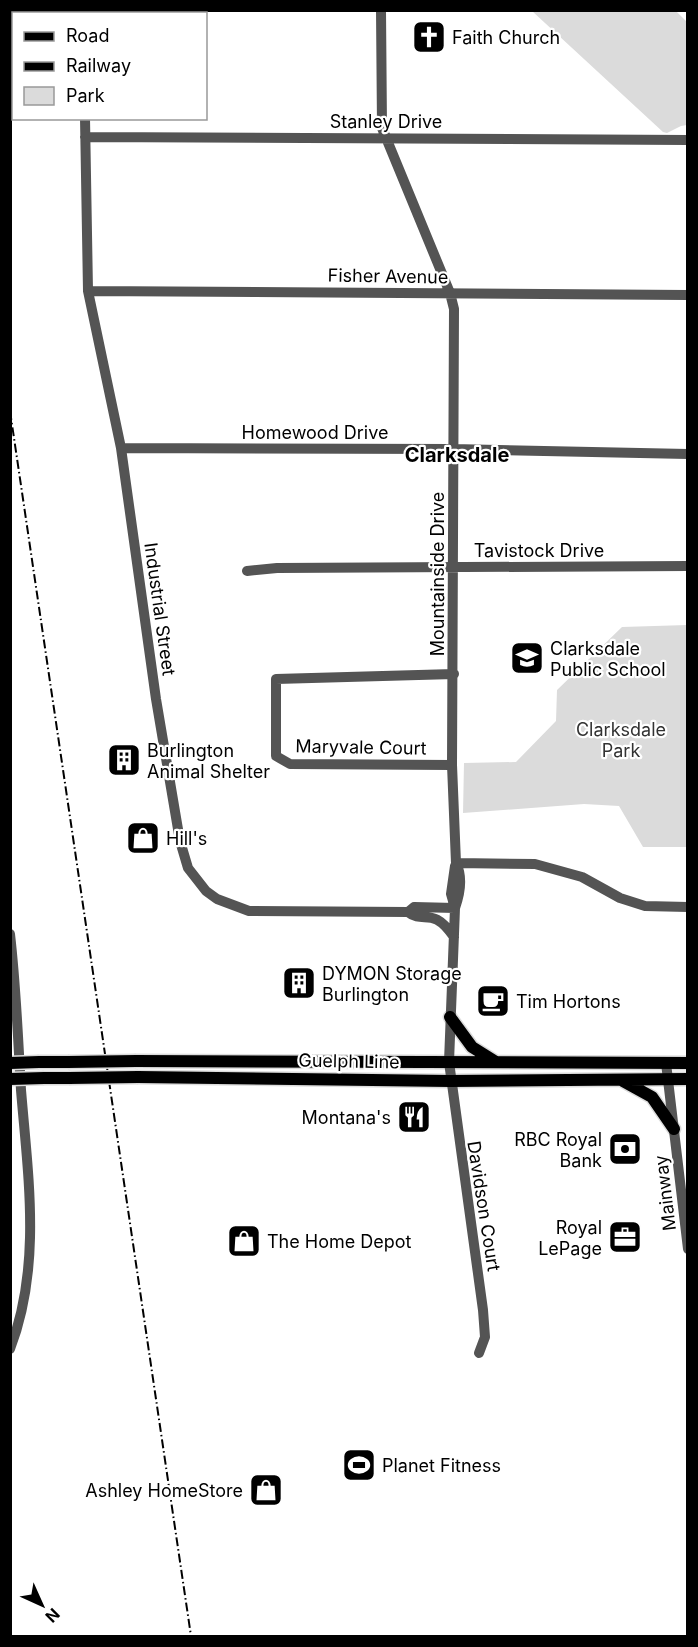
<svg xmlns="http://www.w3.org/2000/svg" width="698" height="1647" font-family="Inter,sans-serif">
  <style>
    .green { fill: #dbdbdb }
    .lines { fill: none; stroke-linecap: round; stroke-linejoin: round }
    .major-casing { stroke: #dbdbdb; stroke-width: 15 }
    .minor { stroke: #545454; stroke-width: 10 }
    .major { stroke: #000; stroke-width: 12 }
    .rail { stroke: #000; stroke-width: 2; stroke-dasharray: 9 3 1.5 3; stroke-linecap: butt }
    .major-bridge-casing { stroke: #dbdbdb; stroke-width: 15; stroke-linecap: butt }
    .major-bridge { stroke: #000; stroke-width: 12 }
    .labels { text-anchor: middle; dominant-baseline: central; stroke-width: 4.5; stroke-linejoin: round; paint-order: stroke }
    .poi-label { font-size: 18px; fill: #000; stroke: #fff; text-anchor: start }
    .street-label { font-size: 18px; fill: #000; stroke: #fff }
    .park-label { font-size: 18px; fill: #323232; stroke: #fff }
    .neighbourhood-label { font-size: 20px; font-weight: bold; fill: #000; stroke: #fff }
  </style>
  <rect width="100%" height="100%" fill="#fff"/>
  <path class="green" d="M532,11h144l11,11v103l-6,1 -14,7 -4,-1z
    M687,625v222h-44l-24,-41 -35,-2 -121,9 1,-50 52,-1 40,-41 1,-31 65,-63z"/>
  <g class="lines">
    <defs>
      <path id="major" d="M450,1017l22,30 24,15
        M136,1061l552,2
        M39,1062h29
        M138,1077l312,4 238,-2
        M44,1078h25
        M623,1081l29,16 22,32"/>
    </defs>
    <use href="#major" class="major-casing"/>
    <path class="minor" d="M84,10v4
      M381,10l1,118 68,165 4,16 -2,456 4,98c7,14 4,31 -1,45l-6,154 34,248 2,27 -6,16
      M194,14v-4
      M85,118l3,173 33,157 35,251 24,142 8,27 18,23 11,8 32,12 159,1c16,13 24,-7 46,25
      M85,137l603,3
      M88,291l600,4
      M121,448l332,1 235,5
      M247,571l30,-3 411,-2
      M452,765l-162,-1 -14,-8v-77l178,-5
      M456,863l79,1 47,13 38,21 25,8 43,1
      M455,866l-4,28 4,14
      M408,912l6,-5 41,1
      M10,934c6,52 8,104 11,156 7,86 21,176 -11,259
      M666,1063l22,186"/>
    <use href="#major" class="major"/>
    <path class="rail" d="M10,411l181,1225"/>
    <defs>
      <path id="major-bridge" d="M68,1062l68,-1
        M10,1063l29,-1
        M69,1078l69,-1
        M10,1079l34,-1"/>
    </defs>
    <use href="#major-bridge" class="major-bridge-casing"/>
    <use href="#major-bridge" class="major-bridge"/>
  </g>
  <defs>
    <symbol id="church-square" viewBox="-11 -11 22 22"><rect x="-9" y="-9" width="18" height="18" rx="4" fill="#000" stroke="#fff"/><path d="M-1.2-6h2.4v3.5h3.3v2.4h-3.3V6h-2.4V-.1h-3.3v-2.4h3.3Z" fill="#fff"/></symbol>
    <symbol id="school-square" viewBox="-11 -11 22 22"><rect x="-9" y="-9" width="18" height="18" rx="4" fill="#000" stroke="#fff"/><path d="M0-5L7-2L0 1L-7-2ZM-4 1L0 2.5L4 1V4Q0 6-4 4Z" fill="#fff"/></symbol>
    <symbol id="building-square" viewBox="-11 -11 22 22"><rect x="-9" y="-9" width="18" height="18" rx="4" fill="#000" stroke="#fff"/><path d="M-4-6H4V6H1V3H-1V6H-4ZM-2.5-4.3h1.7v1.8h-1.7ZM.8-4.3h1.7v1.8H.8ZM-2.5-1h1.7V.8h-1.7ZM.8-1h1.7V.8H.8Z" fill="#fff"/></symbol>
    <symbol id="shop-square" viewBox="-11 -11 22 22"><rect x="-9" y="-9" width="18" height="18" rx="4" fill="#000" stroke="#fff"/><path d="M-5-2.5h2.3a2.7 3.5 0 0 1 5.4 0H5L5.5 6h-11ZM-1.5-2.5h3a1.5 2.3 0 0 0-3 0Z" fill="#fff"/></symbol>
    <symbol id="cafe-square" viewBox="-11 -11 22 22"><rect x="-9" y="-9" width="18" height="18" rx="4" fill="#000" stroke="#fff"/><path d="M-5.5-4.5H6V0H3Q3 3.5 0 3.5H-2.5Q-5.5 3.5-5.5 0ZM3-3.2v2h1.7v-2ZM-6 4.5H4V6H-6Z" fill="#fff"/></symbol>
    <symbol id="restaurant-square" viewBox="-11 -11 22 22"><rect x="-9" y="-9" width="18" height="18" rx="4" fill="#000" stroke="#fff"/><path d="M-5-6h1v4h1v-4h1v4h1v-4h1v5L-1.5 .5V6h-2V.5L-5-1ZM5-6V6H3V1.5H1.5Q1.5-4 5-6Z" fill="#fff"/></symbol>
    <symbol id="bank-square" viewBox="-11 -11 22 22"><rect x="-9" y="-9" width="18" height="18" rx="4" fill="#000" stroke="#fff"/><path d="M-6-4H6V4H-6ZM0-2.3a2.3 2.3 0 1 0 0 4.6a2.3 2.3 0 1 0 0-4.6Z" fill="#fff"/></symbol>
    <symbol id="office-square" viewBox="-11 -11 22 22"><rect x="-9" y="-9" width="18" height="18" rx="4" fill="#000" stroke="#fff"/><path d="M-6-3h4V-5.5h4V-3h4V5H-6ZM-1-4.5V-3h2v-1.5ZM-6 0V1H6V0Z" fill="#fff"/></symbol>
    <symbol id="stadium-square" viewBox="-11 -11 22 22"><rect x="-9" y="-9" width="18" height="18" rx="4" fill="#000" stroke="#fff"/><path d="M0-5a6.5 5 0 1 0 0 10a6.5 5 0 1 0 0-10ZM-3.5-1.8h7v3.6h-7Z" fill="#fff"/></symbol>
  </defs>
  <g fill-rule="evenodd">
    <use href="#church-square" x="410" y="18" width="38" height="38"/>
    <use href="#school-square" x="508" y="639" width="38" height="38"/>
    <use href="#building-square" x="105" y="741" width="38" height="38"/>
    <use href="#shop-square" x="124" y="819" width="38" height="38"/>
    <use href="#building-square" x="280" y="964" width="38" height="38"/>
    <use href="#cafe-square" x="474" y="982" width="38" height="38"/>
    <use href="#restaurant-square" x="395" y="1098" width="38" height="38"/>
    <use href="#bank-square" x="606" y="1130" width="38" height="38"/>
    <use href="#office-square" x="606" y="1218" width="38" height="38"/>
    <use href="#shop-square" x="225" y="1222" width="38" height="38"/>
    <use href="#stadium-square" x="340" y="1446" width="38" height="38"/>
    <use href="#shop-square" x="247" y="1471" width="38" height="38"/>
  </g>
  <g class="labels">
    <g class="poi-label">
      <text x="452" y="37">Faith Church</text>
      <text x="550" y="648">Clarksdale<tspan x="550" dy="21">Public School</tspan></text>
      <text x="147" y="750">Burlington<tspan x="147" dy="21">Animal Shelter</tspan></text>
      <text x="166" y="838">Hill's</text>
      <text x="322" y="973">DYMON Storage<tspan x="322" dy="21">Burlington</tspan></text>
      <text x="516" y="1001">Tim Hortons</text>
      <text x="391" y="1117" text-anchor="end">Montana's</text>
      <text x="602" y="1139" text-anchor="end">RBC Royal<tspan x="602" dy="21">Bank</tspan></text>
      <text x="602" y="1227" text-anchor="end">Royal<tspan x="602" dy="21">LePage</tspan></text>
      <text x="267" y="1241">The Home Depot</text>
      <text x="382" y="1465">Planet Fitness</text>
      <text x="243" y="1490" text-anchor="end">Ashley HomeStore</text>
    </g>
    <g class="street-label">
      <text x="386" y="121">Stanley Drive</text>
      <text transform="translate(388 276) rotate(1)">Fisher Avenue</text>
      <text x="315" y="432">Homewood Drive</text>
      <text x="539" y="550">Tavistock Drive</text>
      <text transform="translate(437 574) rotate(-90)">Mountainside Drive</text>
      <text transform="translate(160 609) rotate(82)">Industrial Street</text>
      <text transform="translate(361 747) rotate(1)">Maryvale Court</text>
      <text transform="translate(349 1061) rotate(1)">Guelph Line</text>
      <text transform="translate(665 1193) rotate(-97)">Mainway</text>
      <text transform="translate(484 1206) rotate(81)">Davidson Court</text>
    </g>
    <g class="park-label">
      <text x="621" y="729">Clarksdale<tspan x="621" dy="21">Park</tspan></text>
    </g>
    <g class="neighbourhood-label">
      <text x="457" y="455">Clarksdale</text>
    </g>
  </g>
  <rect width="698" height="1647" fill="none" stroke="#000000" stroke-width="24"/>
  <rect x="12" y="12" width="195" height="108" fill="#ffffff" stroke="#999999" stroke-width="1.5"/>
  <rect x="24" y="32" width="30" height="9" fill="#000000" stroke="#999999" stroke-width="1.5"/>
  <text x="66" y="42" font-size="18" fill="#000000">Road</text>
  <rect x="24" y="62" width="30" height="9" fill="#000000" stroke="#999999" stroke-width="1.5"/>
  <text x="66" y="72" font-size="18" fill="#000000">Railway</text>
  <rect x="24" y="87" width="30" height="18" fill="#dbdbdb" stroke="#999999" stroke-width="1.5"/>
  <text x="66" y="102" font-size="18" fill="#000000">Park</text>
  <g transform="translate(42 1605) rotate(135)" stroke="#ffffff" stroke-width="4.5" paint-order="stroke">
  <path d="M0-4.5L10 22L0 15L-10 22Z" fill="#000000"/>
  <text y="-9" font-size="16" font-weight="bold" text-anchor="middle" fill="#000000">N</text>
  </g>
</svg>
